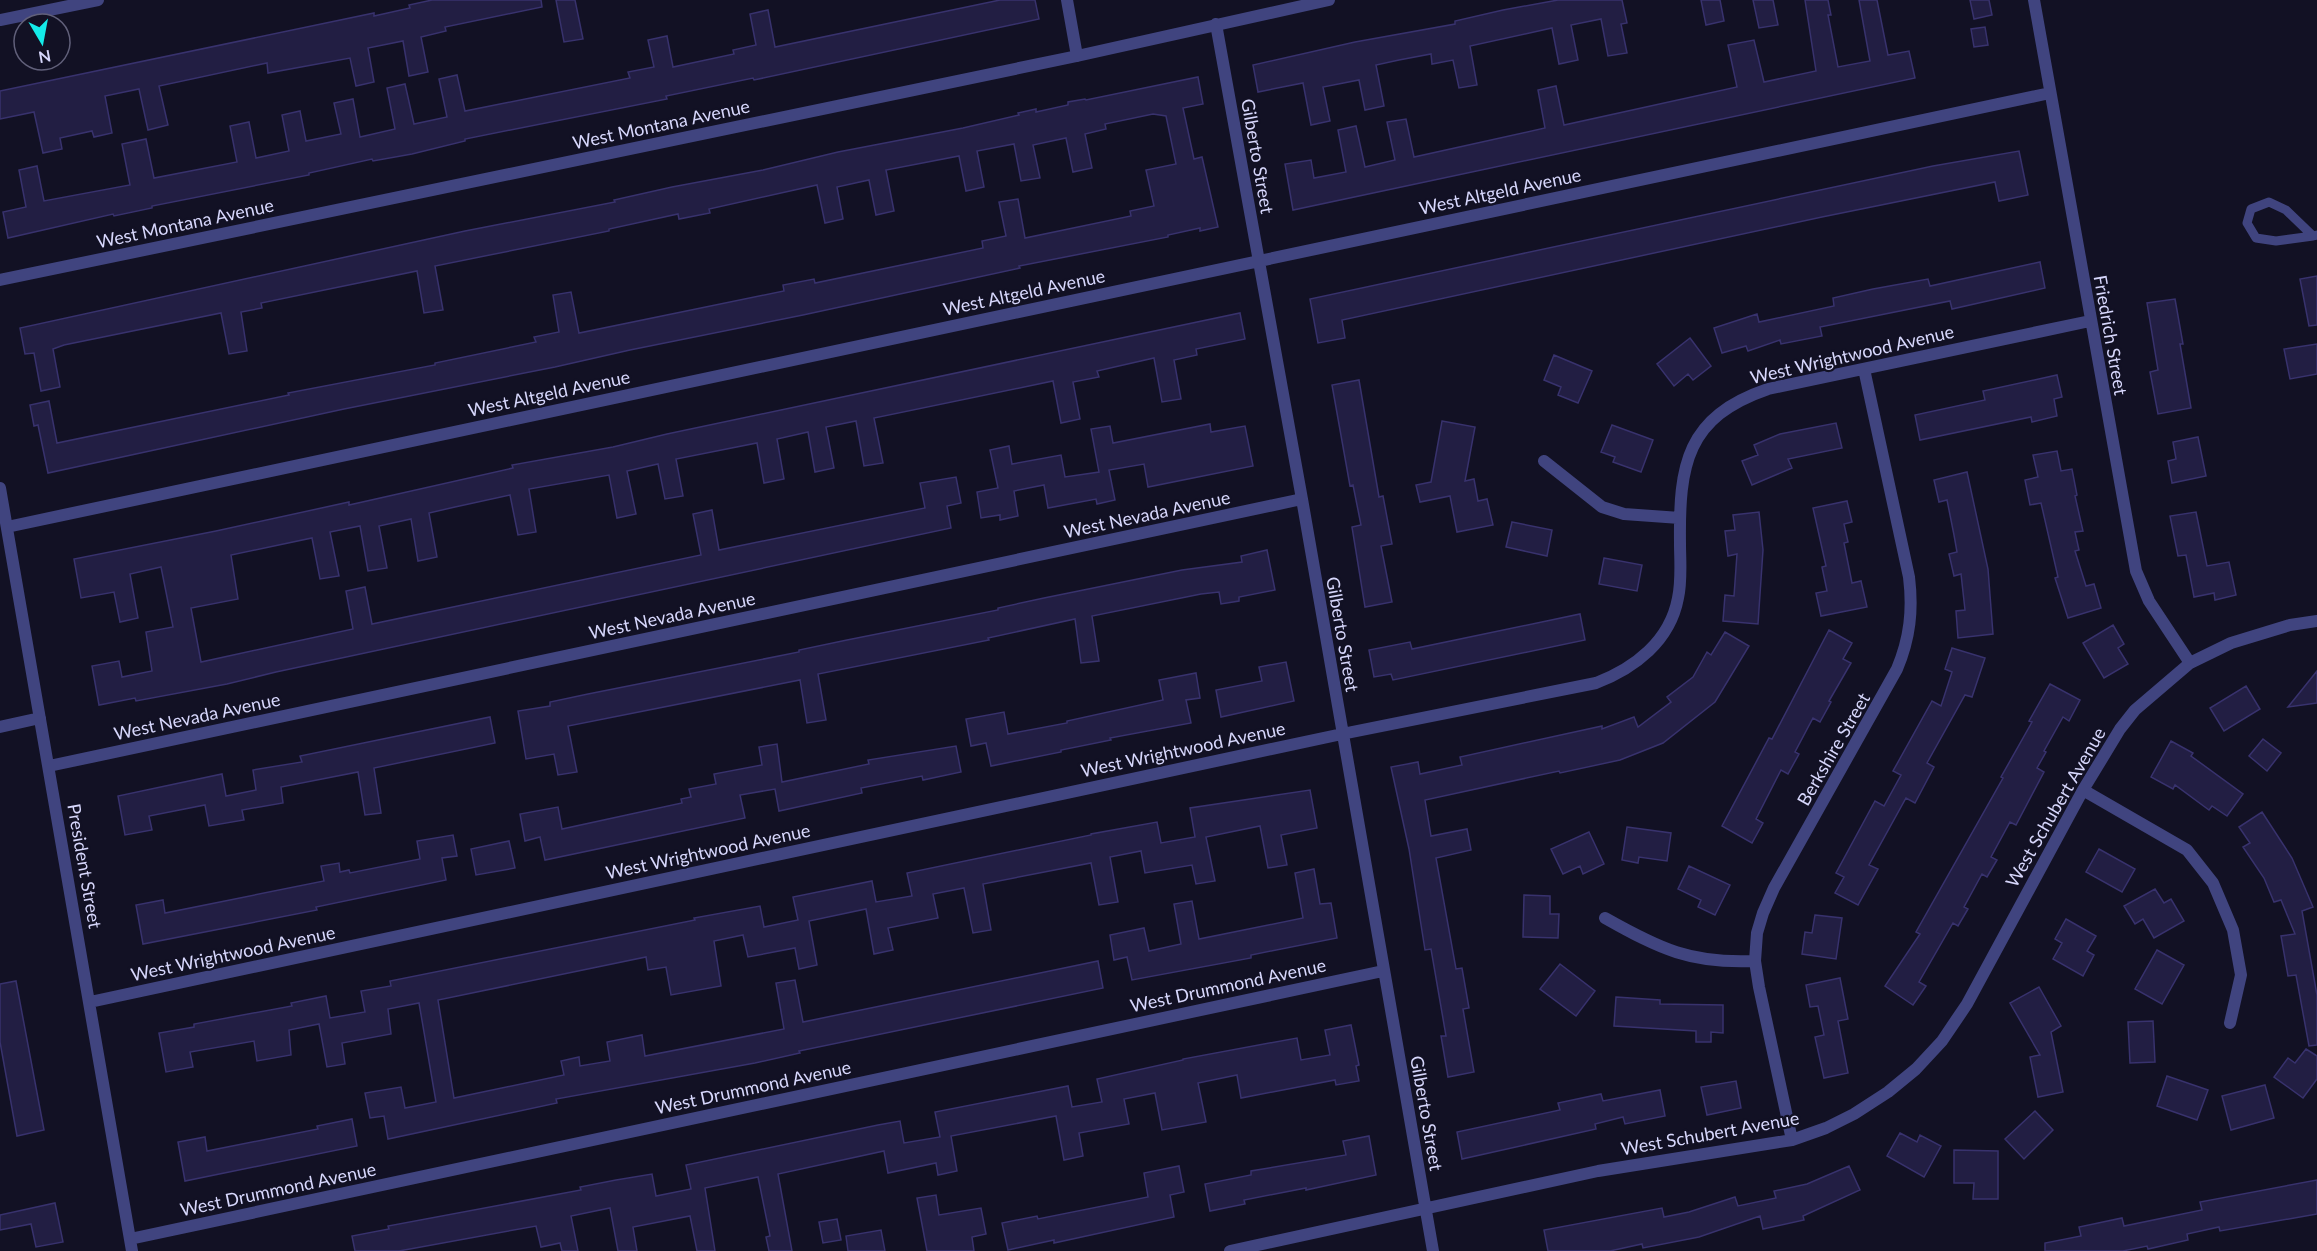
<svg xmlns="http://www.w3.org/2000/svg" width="2317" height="1251" font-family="Lato,sans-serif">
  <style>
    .building { fill: #221e43; stroke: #38326d; stroke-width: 1.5 }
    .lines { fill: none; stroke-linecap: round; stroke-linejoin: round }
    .service { stroke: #40447f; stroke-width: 9 }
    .minor { stroke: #40447f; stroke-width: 12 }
    .labels { text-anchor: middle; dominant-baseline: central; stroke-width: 4.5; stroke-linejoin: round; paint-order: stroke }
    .street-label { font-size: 18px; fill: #d7d7fc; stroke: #121124 }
  </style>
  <rect width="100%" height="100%" fill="#121124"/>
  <path class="building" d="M432,0h109l1,7 -97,20 1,4 -25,6 7,35 -19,4 -6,-35 -35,7 6,34 -18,4 -6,-28 -82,15 -1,-10 -108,23 9,39 -20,5 -9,-41 -34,7 7,37 -18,4 -2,-6 -32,7 2,11 -19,4 -9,-41 -34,7v-28l374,-78v3l36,-8 -1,-3z
    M556,0h19l8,39 -19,3z
    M1000,0h35l4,19 -285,61 -1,-2 -87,18 1,3 -202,40v2l-53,13 -39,7 -1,-2 -63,14v2l-157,31v2l-38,8 -1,-2 -105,24 -5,-26 23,-5 -7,-37 18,-4 7,35 86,-16 -8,-41 24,-5 8,39 83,-16 -7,-36 19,-4 7,36 33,-7 -7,-36 18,-4 6,30 35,-7 -7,-31 19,-4 7,38 35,-8 -8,-41 18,-4 9,40 33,-7 -8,-38 18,-4 8,36 165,-33 -2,-6 26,-5 -6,-27 19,-4 6,31 61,-13 -1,-4 23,-5 -6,-31 18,-4 7,37z
    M1558,0h64l5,23 -6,1 6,29 -19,3 -7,-37 -30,6 7,35 -19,4 -7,-36 -82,18 7,39 -18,3 -6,-28 -21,4 -1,-10 -32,6 -23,5 8,41 -19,4 -6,-30 -36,7 7,34 -19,4 -8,-42 -45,9 -5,-27 102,-23 100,-18v-3l48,-11z
    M1701,0h19l4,21 -18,4z
    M1753,0h20l5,25 -19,3z
    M1805,0h23l3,15h-3l10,52 32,-6 -11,-61h18l11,55 21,-4 6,27 -622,132 -8,-46 26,-4 3,18 32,-6 -8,-42 18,-4 9,41 30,-7 -8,-38 19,-3 8,38 131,-29 -7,-38 18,-4 8,39 173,-38 -9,-42 26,-5 10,42 52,-11z
    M1970,0h19l3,15 -18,4z
    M1985,27l3,18 -14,2 -3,-18z
    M1198,77l5,27 -20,4 11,51 8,-2 16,70 -18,4v-3l-32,7v2l-149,29 1,2 -217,47 -173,35 -75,17 -211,42 -296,64 -10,-48 -4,1 -4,-21 19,-4 8,42 232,-48 -1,-2 147,-28v-2l101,-21 -2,-5 25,-5 -6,-37 18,-3 8,41 205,-42 -1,-6 31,-6 1,4 168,-35 -1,-7 24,-5 -7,-34 19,-3 7,39 106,-22 -1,-5 24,-5 -8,-36 30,-6 -10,-48 -13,-2 -48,10 1,5 -21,5 7,34 -19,4 -7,-34 -33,7 7,33 -19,3 -7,-37 -37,7 7,36 -18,4 -7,-35 -73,14 8,41 -18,4 -7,-35 -32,7 6,32 -18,4 -8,-38 -108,24 1,4 -31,6 -1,-5 -69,15v2l-174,35 8,44 -19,3 -7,-42 -156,32 1,5 -21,4 6,39 -18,3 -8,-41 -157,32 -11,4 7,38 -19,4 -7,-38 -9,1 -5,-26 445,-97 150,-29 -1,-2 58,-13 91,-17 75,-18 125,-24 56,-13 -1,-2 18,-4v3l32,-7v-3l17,-3 1,1z
    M2019,151l9,44 -29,6 -4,-19 -173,35 -480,103 3,18 -27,5 -8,-44 623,-133z
    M2040,262l5,26 -93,21 -2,-8 -130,26 2,9 -41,8 -1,-4 -32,11 -2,-5 -24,7 -8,-25 43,-14 2,8 75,-16 -1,-8 40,-9 55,-10 2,7z
    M2317,276v49l-8,1 -9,-47z
    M2175,299l8,45h-3l11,64 -33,6 -8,-42 8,-2 -11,-67z
    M1240,313l5,26 -49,10 1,6 -23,5 7,39 -19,3 -8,-44 -57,13 2,6 -26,5 7,37 -19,4 -8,-42 -179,37 9,45 -19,3 -8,-45 -30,6 8,41 -19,4 -7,-40 -31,7 7,40 -20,4 -7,-40 -81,16 7,37 -18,3 -7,-35 -31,7 9,43 -19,4 -8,-43 -80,14 7,43 -18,3 -8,-40 -55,12 -26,6 8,44 -19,4 -7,-42 -32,7 8,42 -19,3 -8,-45 -30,6 9,44 -19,3 -8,-41 -81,17 7,44 -47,9 10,54 152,-33 -7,-38 19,-4 7,37 329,-69 -8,-41 19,-4 7,40 206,-42 -5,-25 36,-6 5,26 -14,3 4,22 -675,144 -49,12 -91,17 -1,-3 -36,7 -7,-39 27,-5 3,16 30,-6 -6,-39 27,-5 -12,-60 -31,7 8,44 -18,4 -6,-30 -33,6 -7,-39 142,-28 133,-29v3l164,-37 -1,-3 101,-18 54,-13z
    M1690,338l21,28 -18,14 -5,-6 -14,12 -17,-22z
    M2317,344v30l-27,5 -6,-30z
    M1554,355l38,16 -14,32 -20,-8 3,-8 -17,-7z
    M2057,375l5,22 -8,2 3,17 -25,6 -1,-5 -111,23 -5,-25 70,-15 -2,-9z
    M1359,380l20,117 4,-1 9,48 -11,2 11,56 -27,5 -13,-80 9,-2 -8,-40 -3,1 -18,-101z
    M1442,421l33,6 -10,54 9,-2 4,22 9,-2 6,26 -36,7 -7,-36 -30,6 -4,-17 15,-3z
    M1836,423l6,25 -54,11 4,9 -40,17 -10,-24 16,-6 -4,-10 26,-11z
    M1210,424l1,8 34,-6 8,40 -105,21 -4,-23 -35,6 6,30 -18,4 -1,-5 -48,9 -4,-23 -30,6 4,25 -18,4v-5l-19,3 -4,-26 21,-4 -8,-38 19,-4 3,18 49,-9 4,22 34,-5 -8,-43 19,-3 3,17z
    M1612,425l41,15 -12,32 -28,-10 2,-5 -14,-5z
    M2198,437l8,39 -34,7 -4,-22 8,-2 -3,-17z
    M2057,451l4,20 11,-2 5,26 -2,1 8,35 -8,1 4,18 -4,1 11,35 8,-2 7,24 -33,10 -13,-40 3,-1 -17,-74 -11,2 -5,-25 13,-3 -5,-22z
    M1967,472l21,97 5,65 -35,4 -2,-27 9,-1 -4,-36 -7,2 -5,-22 8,-2 -3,-17 -7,-35 -8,2 -5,-22z
    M1847,501l5,21 -8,2 4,18 -4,1 8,40 9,-2 6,26 -46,9 -5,-23 11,-2 -5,-24 4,-1 -13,-58z
    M1759,512l4,38 -5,74 -35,-3 2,-26 9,1 3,-42 -9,2 -3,-25 10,-1 -2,-15z
    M2196,512l11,54 22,-4 7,33 -21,5 -1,-7 -20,4 -8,-42 -8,1 -8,-40z
    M1512,522l40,8 -5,26 -41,-9z
    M1267,550l8,40 -36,7v4l-18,3 -2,-12 -18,2 -109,22 7,45 -18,2 -6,-44 -87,19 1,2 -171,34 8,46 -19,3 -7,-43 -232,46 9,46 -19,3 -4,-21 -28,5 -8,-48 32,-5v-4l38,-8 211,-42v-2l48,-10 151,-30v-2l46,-10 138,-28 60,-8 -1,-6z
    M1604,558l38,7 -5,26 -38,-7z
    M1580,614l5,26 -192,40 -2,-6 -17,3 -5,-27 41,-8 2,7z
    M2113,625l11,19 -6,4 10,16 -24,14 -21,-35z
    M1829,630l23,13 -9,16 8,4 -22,38 2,1 -11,20 -7,-4 -18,34 4,2 -11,20 -7,-4 -25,49 7,4 -11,20 -30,-17 47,-88 3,1z
    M1725,632l24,14 -34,56 -52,41 -43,17 -60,13 -1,-2 -134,29 6,36 36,-7 4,21 -35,8 20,111 6,-1 7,40 -6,1 11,63 -26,5 -7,-41h5l-15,-87 -6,1 -16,-101 -18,-82 27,-5 2,12 42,-9 -2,-8 142,-31v3l32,-12 4,10 33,-25 -4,-5 26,-20 14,-25 4,3z
    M1952,648l33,10 -13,39 -7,-2 -38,68 7,4 -19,36 -9,-5 -37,67 9,4 -20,36 -23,-12 9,-16 -8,-4 39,-72 9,5 17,-31 -8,-4 39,-70 9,5 11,-34 -7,-3z
    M1286,662l8,39 -73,16 -5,-27 46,-9 -3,-14z
    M2317,671v32l-29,4z
    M1196,673l4,25 -14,2 5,23 -81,15 1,2 -50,10v2l-70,14 -5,-23 -15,3 -5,-27 38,-7 4,22 59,-11v-2l96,-21 -4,-20z
    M2050,684l30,16 -11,21 -6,-4 -19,34 2,1 -9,16 7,4 -28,53 -6,-3 -19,35 6,3 -10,17 -5,-3 -18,33 4,2 -10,17 -5,-3 -34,59 7,4 -13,19 -28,-19 35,-52 -4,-2 87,-154 -2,-1 31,-55 -3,-1z
    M2246,686l14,23 -36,22 -14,-23z
    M490,717l5,26 -121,25 7,45 -16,2 -7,-43 -77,15 2,16 -41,7 2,10 -35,6 -4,-21 -56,11 3,14 -27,5 -7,-39 104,-22 4,22 30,-6 -3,-20 49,-8 -2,-6z
    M2263,739l18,14 -14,18 -18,-15z
    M2171,741l22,12 -2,3 52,38 -16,22 -15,-10 -3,4 -34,-25 -2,4 -22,-12z
    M777,744l5,38 87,-18 -1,-4 88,-14 5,26 -38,8 -1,-4 -61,12 1,5 -83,18 -4,-22 -35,6 5,23 -200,42 -5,-23 -15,4 -5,-27 38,-7 4,22 120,-26 -1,-4 10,-2 -2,-8 27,-5 -2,-10 48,-9 -3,-18z
    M1310,790l7,38 -36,7 6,30 -19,3 -8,-42 -54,11 9,44 -19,3 -4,-19 -47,8 -4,-22 -31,6 8,45 -19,3 -8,-42 -108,21 8,46 -18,3 -9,-45 -31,6 5,24 -50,10 5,22 -19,4 -8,-45 -57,12 8,44 -18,4 -4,-21 -47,9 -5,-22 -29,6 7,45 -50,9 -5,-28 -18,3 -2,-13 -208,43 16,98 110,-23 -3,-14 18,-4 1,9 30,-5 -3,-19 35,-7 3,21 139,-27 -8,-46 19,-3 8,42 295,-61 5,27 -304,63 1,2 -45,10 -199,36 1,4 -169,36 -4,-23 -14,2 -5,-25 36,-6 4,21 31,-6 -17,-99 -31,6 3,25 -49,9 3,21 -18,3 -8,-43 -30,6 2,25 -34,6 -3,-20 -64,11 3,15 -27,5 -7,-39 35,-6v-3l98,-18 -1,-3 35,-7 4,22 35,-6 -4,-21 30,-5 -1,-5 305,-61 -1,-2 66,-12 4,21 34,-7 -5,-23 79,-16 4,21 36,-6 -5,-23 184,-38v-1l66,-12 4,21 34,-6 -5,-29z
    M2262,812l30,46 21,49 -11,4 15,84v50l-8,1 -13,-71 -8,1 -7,-40 14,-2 -14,-34 -7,2 -10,-24 -21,-31 7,-4 -11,-16z
    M1627,827l44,6 -4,28 -28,-4 -1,6 -16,-3z
    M1589,832l15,32 -21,10 -3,-8 -17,8 -12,-25z
    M453,835l4,21 -15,2 4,22 -130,27 1,3 -174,34 -7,-39 27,-5 2,13 159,-32 -3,-15 18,-3 1,9 9,-2 1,3 70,-14 -3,-18z
    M509,841l6,27 -39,7 -5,-26z
    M2099,849l36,20 -13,23 -36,-20z
    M1689,866l41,19 -15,30 -17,-8 3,-7 -23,-11z
    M1314,869l6,35 11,-1 6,35 -86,17v3l-119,22 -5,-23 -13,3 -4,-25 34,-7 5,23 32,-7 -7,-40 18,-3 7,38 104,-21 -8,-45z
    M2155,889l9,14 7,-4 13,22 -30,17 -11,-19 -8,5 -11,-18z
    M1524,895l26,1v18h9l-1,24 -35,-1z
    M1815,915l27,3 -6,41 -34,-5 3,-22 7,1z
    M2066,919l30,17 -9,15 7,4 -11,21 -30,-17 9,-16 -7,-4z
    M2157,950l27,15 -22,39 -27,-15z
    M1560,964l35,27 -19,25 -36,-27z
    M1840,978l8,41 -10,2 10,52 -24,5 -9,-41 9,-2 -6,-29 -8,1 -4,-22z
    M16,981l28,149 -27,6 -17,-94v-58z
    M2039,987l22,39 -10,6 12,60 -25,5 -8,-40 10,-2 -30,-52z
    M1616,997l44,3v4l63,1v28l-12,-1v10h-15v-11l-82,-5z
    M2153,1021l2,41 -25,1 -2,-41z
    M1351,1025l8,40 -3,1 3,15 -23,4 -1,-5 -94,18 -4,-23 -39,8 8,39 -44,8 -7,-37 -31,6 5,25 -50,9 4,23 -19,4 -8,-44 -105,20 6,35 -19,4 -2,-12 -48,10 -4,-22 -106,23 14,77h-23l-3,-14 4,-1 -12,-59 -53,11 10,63h-18l-7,-35 -57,11 4,24h-19l-8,-43 -39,8 7,35h-16l-2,-8 -19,4 -5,-21 -137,25h-44l-3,-15 37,-7 -1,-3 193,-36 -1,-3 36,-7 36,-6 4,22 35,-7 -5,-24 192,-40 22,-4 4,22 36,-6 -5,-25 133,-26 4,21 30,-5 -5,-23 86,-19v-1l114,-21 4,22 29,-5 -5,-25z
    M2306,1049l11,7v23l-14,19 -29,-21 14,-19 7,5z
    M2167,1076l41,14 -11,30 -40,-14z
    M1736,1081l5,27 -34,7 -6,-28z
    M2265,1085l9,33 -43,12 -9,-34z
    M1660,1090l5,26 -40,8 -2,-7 -28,7 1,5 -134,30 -5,-27 103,-22 -2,-7 43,-9 2,7z
    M2035,1111l18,19 -29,29 -19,-20z
    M352,1119l5,27 -172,35 -7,-39 27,-5 2,14 111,-22 -1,-3z
    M1900,1133l17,9 3,-7 21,11 -17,31 -37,-21z
    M1369,1136l7,39 -70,15v-2l-62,12 1,4 -35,7 -5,-27 46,-9v-4l95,-16 -3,-14z
    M1954,1150l44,1v48h-25l1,-16h-20z
    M1179,1166l5,26 -14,3 4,22 -120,26v-3l-46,10 -6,-27 35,-7 1,3 110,-22 -4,-24z
    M1849,1166l11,24 -57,26 1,4 -41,9 -3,-13 -61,21 -56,11 -1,-4 -32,7h-62l-4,-21 118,-22 2,9 25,-5 46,-15 3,9 38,-8 -2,-7 33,-7z
    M2317,1180v34l-97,17 -1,-4 -32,7 1,6 -40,9 -1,-3 -24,5h-78v-8l36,-7 -2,-9 43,-9 2,8 78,-16 -2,-8z
    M936,1195l3,20 42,-7 5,26 -14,3 2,14h-47l-10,-53z
    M55,1203l8,39 -27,5 -5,-23 -31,6v-15z
    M837,1219l4,21 -18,3 -4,-21z
    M881,1230l4,21h-37l-2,-15z"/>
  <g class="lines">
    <path class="service" d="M2313,236l-27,-26 -17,-8 -18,7 -4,14 9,15 20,3 37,-5 4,-1"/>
    <path class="minor" d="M1067,0l10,56
      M2034,0l102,571 13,30 41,62
      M0,20l98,-20
      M1216,24l86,475 131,752
      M0,280l1077,-224 252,-56
      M1544,461l58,46 22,7 56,4
      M0,488l132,763
      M7,527l2043,-434
      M0,727l40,-9
      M49,766l1253,-267
      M2083,790l104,60 26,33 20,47 8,45 -11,48
      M1605,918c55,31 86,46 150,43
      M90,1002l1252,-268 254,-51c39,-15 74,-42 82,-85 4,-18 2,-37 2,-55 -1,-78 6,-126 88,-154l322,-68
      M1792,1140l-33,-153 -4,-26 2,-28 6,-20 11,-25 123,-219c13,-31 16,-59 12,-92l-45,-208
      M130,1239l1253,-268
      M1230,1251l368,-80 194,-31 34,-12 28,-14 34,-22 28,-23 26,-28 25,-37 116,-214 37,-61 15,-19 55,-47 41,-20 59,-18 27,-4"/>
  </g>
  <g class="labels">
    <g class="street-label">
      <text transform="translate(661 124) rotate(-12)">West Montana Avenue</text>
      <text transform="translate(1258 156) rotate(80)">Gilberto Street</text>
      <text transform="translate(1500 191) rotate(-12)">West Altgeld Avenue</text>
      <text transform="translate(185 223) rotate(-12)">West Montana Avenue</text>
      <text transform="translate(1024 292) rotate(-12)">West Altgeld Avenue</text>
      <text transform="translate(2111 335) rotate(80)">Friedrich Street</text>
      <text transform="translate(1852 354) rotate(-13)">West Wrightwood Avenue</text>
      <text transform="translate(549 393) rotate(-12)">West Altgeld Avenue</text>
      <text transform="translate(1147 514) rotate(-12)">West Nevada Avenue</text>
      <text transform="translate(672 615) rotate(-12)">West Nevada Avenue</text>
      <text transform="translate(1343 634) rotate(80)">Gilberto Street</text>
      <text transform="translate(197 716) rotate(-12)">West Nevada Avenue</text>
      <text transform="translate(1183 749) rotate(-12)">West Wrightwood Avenue</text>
      <text transform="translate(1833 749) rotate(-60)">Berkshire Street</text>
      <text transform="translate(2055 807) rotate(-60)">West Schubert Avenue</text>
      <text transform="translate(708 851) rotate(-12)">West Wrightwood Avenue</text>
      <text transform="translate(85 866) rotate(80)">President Street</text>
      <text transform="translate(233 953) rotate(-12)">West Wrightwood Avenue</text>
      <text transform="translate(1228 985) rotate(-12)">West Drummond Avenue</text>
      <text transform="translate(753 1087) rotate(-12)">West Drummond Avenue</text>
      <text transform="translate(1427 1113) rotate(80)">Gilberto Street</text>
      <text transform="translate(1710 1133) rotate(-10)">West Schubert Avenue</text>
      <text transform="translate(278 1189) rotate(-12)">West Drummond Avenue</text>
    </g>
  </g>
  <g transform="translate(42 42) rotate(170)"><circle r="28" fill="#121124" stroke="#61607a" stroke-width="1.5"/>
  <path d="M0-4.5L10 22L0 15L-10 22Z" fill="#14ebe9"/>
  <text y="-9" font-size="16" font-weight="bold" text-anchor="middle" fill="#d7d7fc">N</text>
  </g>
</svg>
